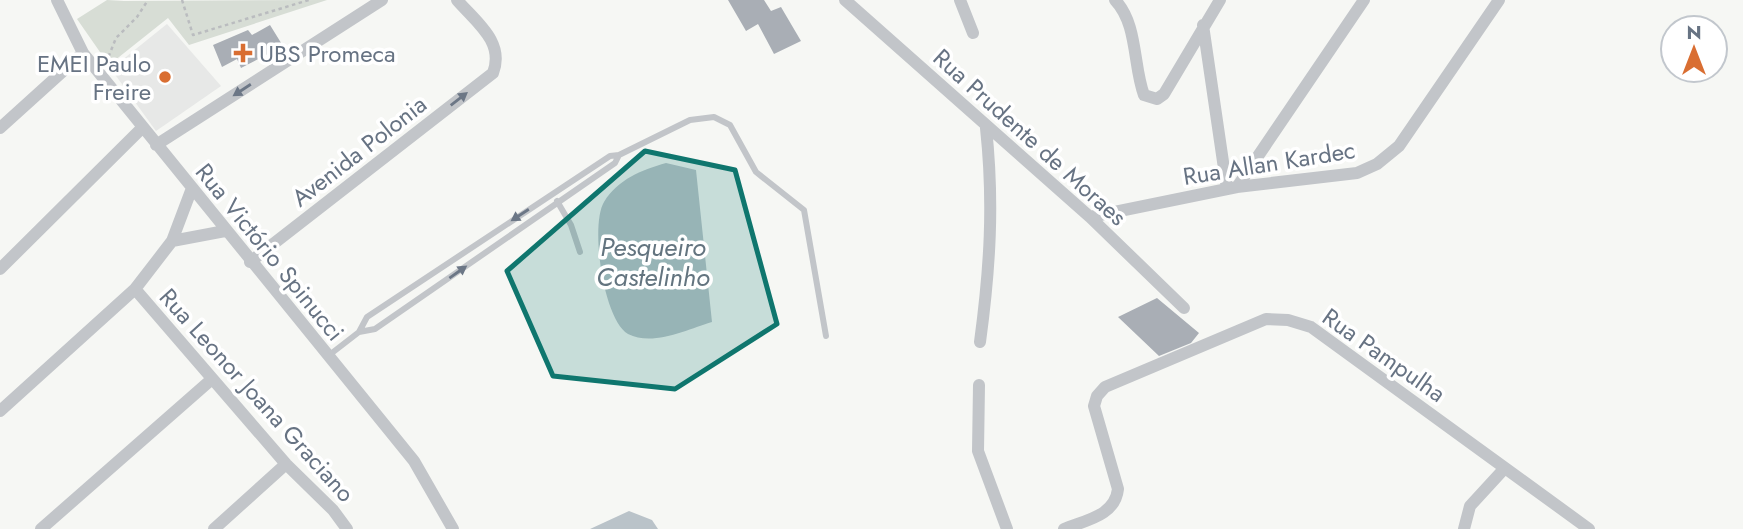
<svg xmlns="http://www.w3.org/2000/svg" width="1743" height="529" font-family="Jost,sans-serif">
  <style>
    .built { fill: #e7e8e7 }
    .green { fill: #d7ddd5 }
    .water { fill: #bac3c9 }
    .building { fill: #a9aeb5 }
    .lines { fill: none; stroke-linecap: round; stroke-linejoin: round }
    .path { stroke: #babcbf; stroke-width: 2.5; stroke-dasharray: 3.5 3.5; stroke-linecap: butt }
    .lane { stroke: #c2c5c9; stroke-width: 6 }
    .street { stroke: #c2c5c9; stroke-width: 12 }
    .oneway { fill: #6c7786 }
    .marked { fill: #0f766e; fill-opacity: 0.2; stroke: #0f766e; stroke-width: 5; stroke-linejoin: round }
    .poi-dot { fill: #d96e32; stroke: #fff; stroke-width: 2.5 }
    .labels { text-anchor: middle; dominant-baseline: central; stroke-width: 7; stroke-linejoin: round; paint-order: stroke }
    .poi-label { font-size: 24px; fill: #677383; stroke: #fff; text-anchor: start }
    .street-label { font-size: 24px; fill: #677383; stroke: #fff }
    .water-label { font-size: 26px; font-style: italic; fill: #63747f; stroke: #fff }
  </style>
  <rect width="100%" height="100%" fill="#f6f7f4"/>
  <path class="built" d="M167,24l54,62 -65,45 -45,-62z"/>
  <path class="green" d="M107,0l17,1 203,-1 -138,45 -21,-27 -59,47 -32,-46z"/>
  <path class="water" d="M666,163l30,7 16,152c-24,7 -59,25 -84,12 -25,-15 -38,-109 -24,-132 14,-23 38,-32 62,-39z
    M629,511l23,9 6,9h-68z"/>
  <path class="building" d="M728,0h36l7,11 10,-4 20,34 -27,13 -16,-30 -12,7z
    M270,25l13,21 -42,22 -4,-9 -15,8 -9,-22 35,-15 4,5z
    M1157,298l42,35 -8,10 -32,13 -41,-39z"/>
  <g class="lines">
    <path class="path" d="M182,0l11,35 116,-35
      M106,63l10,-25 21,-21 11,-17"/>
    <path class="lane" d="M557,201l14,24 9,27
      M359,332l16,-3 240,-166 4,-8
      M328,356l31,-24 8,-15 243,-161 9,-1 71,-35 24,-3 16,8 26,47 48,38 22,126"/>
    <path class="street" d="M57,0l26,53 331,408 39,68
      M845,0l245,217 94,91
      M960,0l13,33
      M1115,0c23,24 18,66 29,95l13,4 7,-5 56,-94
      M1203,25l24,164
      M0,128l83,-75
      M156,145l226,-145
      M1237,187l127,-187
      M1090,217l147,-30 120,-14 20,-9 22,-18 100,-146
      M172,241l53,-10
      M250,262l243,-189c12,-31 -17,-51 -36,-73
      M0,269l142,-141
      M135,289l151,175 47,46 14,19
      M980,342c10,-74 14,-139 6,-214
      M979,385l-1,66 29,78
      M0,411l135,-122 37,-48 20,-53
      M41,529l171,-150
      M214,529l72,-65
      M1064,529c22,-9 51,-13 54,-40l-24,-83 3,-10 8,-9 161,-68 22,1 23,7 278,202
      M1464,529l6,-23 34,-37"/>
  </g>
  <defs><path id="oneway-solid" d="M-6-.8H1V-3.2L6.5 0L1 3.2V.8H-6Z" transform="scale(1.75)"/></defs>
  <g class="oneway">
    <use href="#oneway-solid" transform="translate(242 90) rotate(147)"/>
    <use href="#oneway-solid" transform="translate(459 99) rotate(-38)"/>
    <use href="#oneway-solid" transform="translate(520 215) rotate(147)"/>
    <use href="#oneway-solid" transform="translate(458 272) rotate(-35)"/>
  </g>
  <path class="marked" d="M645,151l90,19 42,154 -102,65 -122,-13 -46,-105z"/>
  <g class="poi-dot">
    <path d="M239.5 42.5h7v7h7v7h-7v7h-7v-7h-7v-7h7z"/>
    <circle cx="165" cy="77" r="7"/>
  </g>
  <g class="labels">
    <g class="poi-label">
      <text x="259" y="53">UBS Promeca</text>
      <text x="151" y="63" text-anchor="end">EMEI Paulo<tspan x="151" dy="28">Freire</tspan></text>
    </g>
    <g class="street-label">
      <text transform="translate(1030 137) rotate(42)">Rua Prudente de Moraes</text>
      <text transform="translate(359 151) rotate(-38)">Avenida Polonia</text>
      <text transform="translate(1269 163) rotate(-9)">Rua Allan Kardec</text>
      <text transform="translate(270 252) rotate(51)">Rua Victório Spinucci</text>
      <text transform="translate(1384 355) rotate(35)">Rua Pampulha</text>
      <text transform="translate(257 395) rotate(48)">Rua Leonor Joana Graciano</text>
    </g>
    <g class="water-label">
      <text x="653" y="247">Pesqueiro<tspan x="653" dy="30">Castelinho</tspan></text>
    </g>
  </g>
  <g transform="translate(1694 49)"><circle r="33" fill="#ffffff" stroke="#c2c7cd" stroke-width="2"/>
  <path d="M0-5L12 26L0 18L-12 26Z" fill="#d96e32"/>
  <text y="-10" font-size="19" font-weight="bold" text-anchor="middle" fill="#677383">N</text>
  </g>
</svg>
